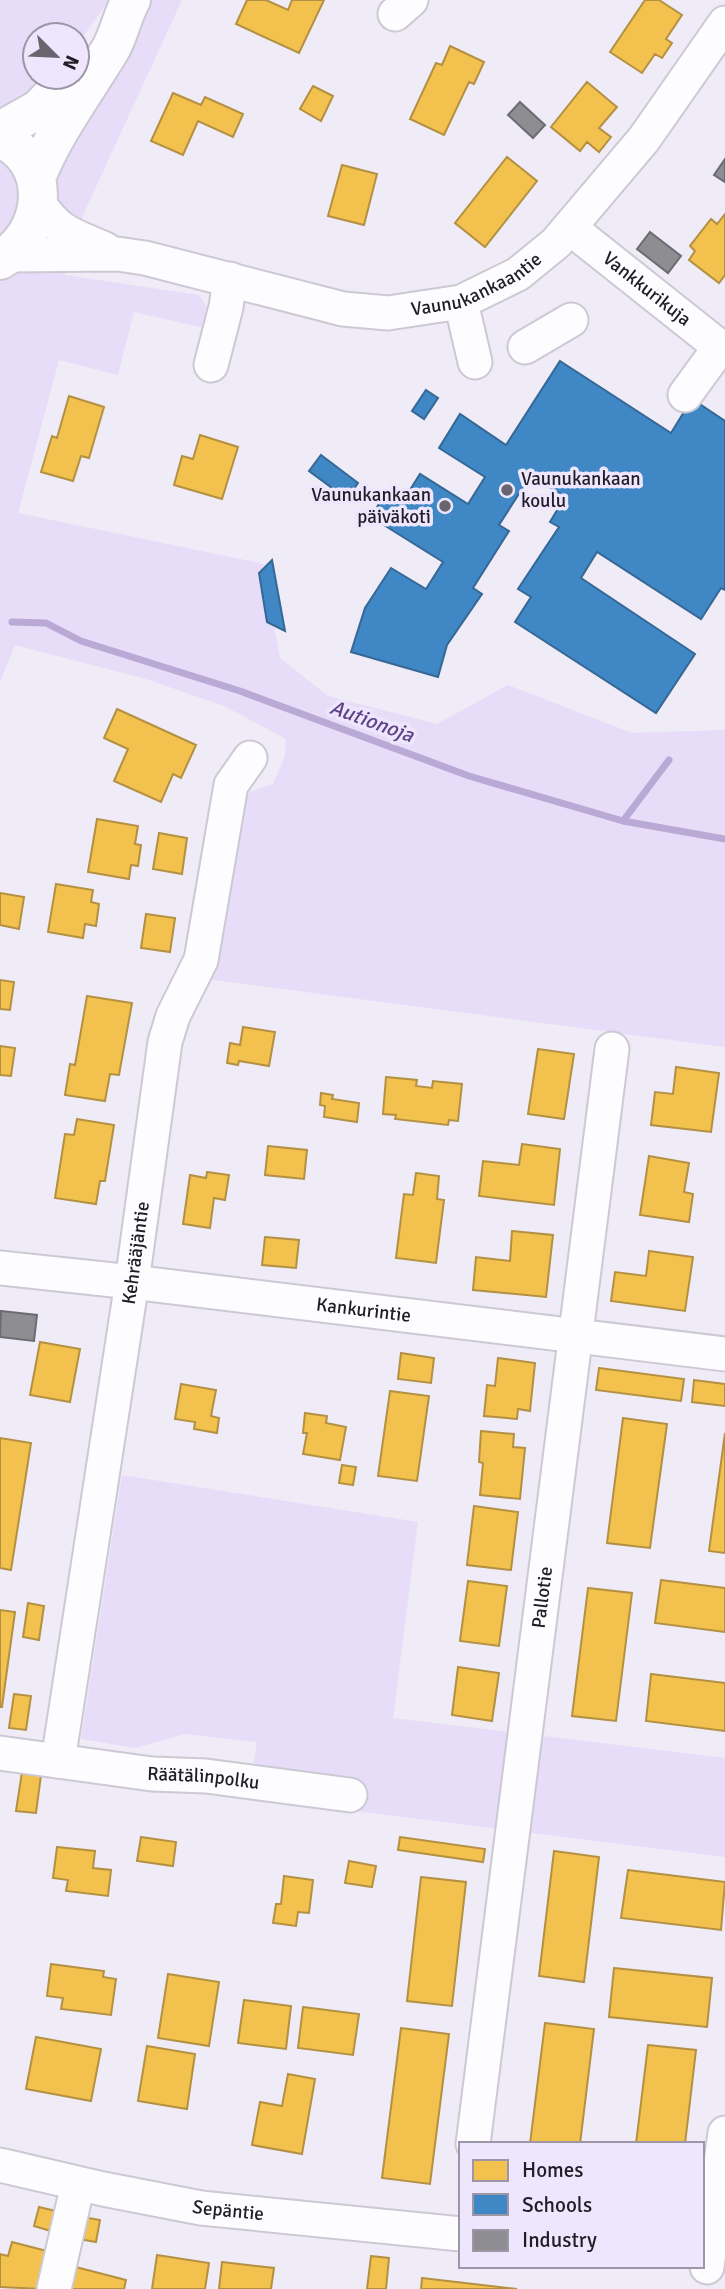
<svg xmlns="http://www.w3.org/2000/svg" width="725" height="2289" font-family="Signika,sans-serif">
  <style>
    .green { fill: #e7ddf9 }
    .homes { fill: #f2c14e; stroke: #b39042; stroke-width: 2 }
    .schools { fill: #3f88c5; stroke: #366895; stroke-width: 2 }
    .industry { fill: #8d8d92; stroke: #6c6b72; stroke-width: 2 }
    .lines { fill: none; stroke-linecap: round; stroke-linejoin: round }
    .stream { stroke: #b9a9d4; stroke-width: 7 }
    .minor-casing { stroke: #cdc9d4; stroke-width: 37 }
    .major-casing { stroke: #cdc9d4; stroke-width: 42 }
    .minor { stroke: #fdfcfe; stroke-width: 33 }
    .major { stroke: #fdfcfe; stroke-width: 38 }
    .poi-dot { fill: #68656f; stroke: #eee6fc; stroke-width: 2.5 }
    .labels { text-anchor: middle; dominant-baseline: central; stroke-width: 7; stroke-linejoin: round; paint-order: stroke }
    .street-label { font-size: 19px; fill: #201d26; stroke: #eee6fc }
    .poi-label { font-size: 19px; fill: #201d26; stroke: #eee6fc; text-anchor: start }
    .water-label { font-size: 21px; font-style: italic; fill: #604288; stroke: #eee6fc }
  </style>
  <rect width="100%" height="100%" fill="#efebf7"/>
  <path class="green" d="M0,0h109l-32,45v-10h-42v42h18l-42,35 42,72 12,-40 43,-66 42,-78h32l-99,215 -18,60 134,20 14,22v13l-79,-18 -16,63 -59,-15 -41,153 246,51 -5,10 8,48 7,4 6,32 48,38 109,28 71,-39 124,48 93,-3v317l-518,-68 37,-185 29,-10 12,-28 1,-17 -62,-33 -78,-27 -131,-34 -15,37z
    M122,1475l296,47 -25,196 332,40v99l-476,-59 8,-56 -72,-8 -50,14 -54,-9z"/>
  <path class="homes" d="M247,0h19l22,10 4,-10h32l-25,53 -63,-29z
    M645,0h14l23,15 -16,24 6,4 -10,15 -7,-4 -13,19 -32,-21z
    M450,46l34,16 -10,22 -5,-2 -25,53 -34,-16 26,-56 6,2z
    M587,82l30,25 -18,21 12,9 -12,15 -12,-10 -7,9 -29,-24z
    M313,86l20,10 -12,25 -21,-12z
    M173,93l28,12 4,-8 38,17 -10,23 -35,-16 -15,34 -32,-14z
    M507,157l30,24 -52,66 -30,-24z
    M342,165l35,9 -13,51 -36,-9z
    M725,214v61l-6,8 -30,-23 6,-9 -5,-5 21,-27 6,5z
    M69,396l35,11 -15,51 -8,-2 -8,25 -32,-9 11,-36 5,2z
    M200,435l38,12 -16,52 -48,-14 8,-29 11,3z
    M117,709l79,36 -15,33 -8,-4 -12,28 -47,-21 14,-32 -24,-11z
    M97,819l41,7 -3,18 6,1 -3,21 -7,-1 -2,14 -41,-7z
    M159,833l28,5 -5,36 -29,-5z
    M56,884l37,6 -2,12 8,2 -3,22 -11,-2 -2,14 -35,-6z
    M0,893l24,4 -5,32 -19,-4z
    M146,914l29,4 -5,34 -29,-4z
    M0,980l14,2 -4,28 -10,-1z
    M87,996l45,7 -13,72 -9,-1 -5,27 -40,-6 5,-31 5,1z
    M243,1027l32,5 -6,34 -30,-5 -1,4 -11,-2 3,-20 10,2z
    M0,1046l15,2 -4,28 -11,-1z
    M538,1049l36,5 -10,65 -36,-5z
    M676,1067l43,6 -8,59 -60,-7 4,-33 18,2z
    M386,1077l31,3 -1,6 16,2 1,-7 29,3 -4,37 -9,-1 -1,5 -53,-6 1,-4 -13,-1z
    M321,1093l12,2 -1,4 27,4 -2,19 -33,-5 1,-11 -5,-1z
    M77,1119l37,6 -9,56h-5l-4,23 -41,-6 10,-64 9,1z
    M522,1144l38,5 -6,56 -75,-9 4,-35 36,4z
    M268,1146l39,4 -3,29 -39,-4z
    M649,1156l40,7 -5,29 9,2 -4,28 -49,-7z
    M207,1172l22,3 -4,25 -11,-2 -4,30 -27,-4 7,-49 16,3z
    M416,1173l23,3 -2,23 7,1 -8,63 -40,-5 8,-64 9,1z
    M512,1231l41,4 -7,62 -73,-7 3,-33 34,4z
    M265,1237l34,3 -3,28 -34,-3z
    M649,1251l44,6 -8,54 -74,-10 4,-29 31,4z
    M40,1342l40,7 -10,53 -40,-7z
    M401,1353l33,5 -3,25 -33,-4z
    M498,1358l37,5 -5,48 -12,-2 -1,10 -33,-3 3,-31 8,1z
    M599,1368l85,11 -3,22 -85,-11z
    M694,1380l31,4v22l-33,-4z
    M181,1384l35,6 -5,26 8,2 -2,15 -23,-4 1,-7 -20,-3z
    M390,1391l39,5 -12,85 -39,-5z
    M305,1413l22,3 -1,7 20,4 -6,33 -37,-6 4,-21h-4z
    M623,1418l44,6 -17,124 -43,-5z
    M481,1431l33,3 -1,13 12,1 -5,51 -40,-4 3,-32 -4,-1z
    M725,1433v120l-16,-2z
    M0,1438l31,5 -20,127 -11,-2z
    M342,1465l14,2 -3,18 -14,-2z
    M474,1506l44,6 -7,58 -44,-5z
    M661,1580l64,8v44l-70,-9z
    M468,1581l39,5 -8,60 -39,-5z
    M588,1588l44,5 -16,128 -44,-5z
    M28,1603l16,3 -5,34 -16,-3z
    M0,1610l15,2 -13,95h-2z
    M458,1667l41,6 -7,48 -40,-6z
    M651,1674l74,9v48l-79,-10z
    M14,1694l17,2 -5,34 -17,-2z
    M22,1772l19,3 -5,38 -20,-2z
    M141,1837l35,5 -3,24 -36,-5z
    M400,1837l85,12 -2,13 -85,-12z
    M57,1847l38,4 -2,17 18,2 -3,26 -42,-5 2,-11 -15,-2z
    M554,1851l45,6 -15,125 -45,-6z
    M349,1861l27,5 -4,21 -27,-4z
    M628,1870l97,12 -4,48 -100,-12z
    M284,1876l29,4 -4,33 -11,-1 -2,14 -23,-3 3,-19h5z
    M421,1877l45,5 -14,124 -45,-5z
    M51,1964l53,7 -1,6 13,2 -5,36 -50,-6 2,-11 -16,-2z
    M614,1968l98,10 -5,49 -98,-10z
    M168,1974l51,8 -10,64 -51,-8z
    M244,2000l47,6 -5,43 -48,-6z
    M303,2007l56,7 -6,41 -55,-7z
    M545,2023l49,6 -14,115h-50z
    M401,2028l48,6 -19,150 -48,-6z
    M36,2037l65,12 -10,52 -65,-12z
    M648,2045l48,5 -11,94h-49z
    M147,2046l48,8 -8,55 -49,-8z
    M288,2074l27,5 -13,75 -50,-9 8,-43 22,4z
    M39,2207l21,5 -6,20 -20,-6z
    M77,2216l23,4 -4,22 -23,-4z
    M12,2242l35,9 -6,38 -41,-2v-33l8,2z
    M157,2255l52,8 -4,26h-53z
    M371,2256l18,2 -3,31h-19z
    M222,2262l52,6 -3,21h-52z
    M72,2266l54,14 -2,9h-58z
    M422,2278l95,11h-96z"/>
  <path class="schools" d="M560,361l111,72 21,-34 33,22v169l-4,-2 -20,31 -104,-67 -16,26 114,76 -39,59 -141,-91 16,-25 -13,-8 41,-62 -9,-5 15,-25 -34,-22 -32,50 10,6 -36,57 9,6 -35,51 -9,32 -87,-25 14,-44 26,-40 35,21 17,-27 -72,-45 16,-26 16,10 17,-27 48,30 17,-27 -46,-29 21,-34 46,31z
    M426,390l12,8 -14,21 -12,-8z
    M321,455l37,28 -11,16 -38,-28z
    M272,560l13,71 -18,-9 -8,-49z"/>
  <path class="industry" d="M520,102l25,23 -12,13 -25,-23z
    M725,159v23l-11,-7z
    M650,232l31,24 -13,17 -31,-24z
    M1,1311l36,4 -3,26 -34,-4z"/>
  <g class="lines">
    <path class="stream" d="M12,622l34,1 35,18 159,50 229,85 154,45 102,18
      M623,821l46,-61"/>
    <defs>
      <g id="minor">
        <path d="M395,14l16,-14"/>
        <path d="M38,202c22,32 33,32 67,47"/>
        <path id="s1" d="M570,228l155,123"/>
        <path id="s2" d="M9,255l108,-1 28,4 198,51 45,4 73,-11 57,-28 38,-31 88,-104 81,-116"/>
        <path d="M461,302l14,60"/>
        <path d="M525,347l46,-27"/>
        <path d="M211,365l15,-58 4,-28"/>
        <path d="M685,395l35,-48"/>
        <path id="s3" d="M0,1268l132,14 593,72"/>
        <path id="s4" d="M0,1753l152,21 54,2 144,19"/>
        <path id="s5" d="M58,1761l74,-479 33,-240 8,-26 28,-56 30,-175 19,-27"/>
        <path id="s6" d="M473,2144l139,-1095"/>
        <path id="s7" d="M0,2165l103,24 98,19 260,26"/>
        <path d="M707,2267l18,-134"/>
        <path d="M54,2289l24,-105"/>
      </g>
      <path id="major" d="M0,131l39,-22 31,-32
        M0,138c54,24 47,95 0,122
        M36,178c18,-46 48,-85 74,-128 9,-15 12,-34 21,-50"/>
    </defs>
    <use href="#minor" class="minor-casing"/>
    <use href="#major" class="major-casing"/>
    <use href="#minor" class="minor"/>
    <use href="#major" class="major"/>
  </g>
  <g class="poi-dot">
    <circle cx="507" cy="490" r="7"/>
    <circle cx="445" cy="506" r="7"/>
  </g>
  <g class="labels">
    <g class="street-label">
      <text stroke="none"><textPath href="#s2" startOffset="480">Vaunukankaantie</textPath></text>
      <text stroke="none"><textPath href="#s1" startOffset="98">Vankkurikuja</textPath></text>
      <text stroke="none"><textPath href="#s5" startOffset="514">Kehrääjäntie</textPath></text>
      <text stroke="none"><textPath href="#s3" startOffset="366">Kankurintie</textPath></text>
      <text stroke="none"><textPath href="#s6" startOffset="551">Pallotie</textPath></text>
      <text stroke="none"><textPath href="#s4" startOffset="205">Räätälinpolku</textPath></text>
      <text stroke="none"><textPath href="#s7" startOffset="233">Sepäntie</textPath></text>
    </g>
    <g class="poi-label">
      <text x="521" y="479">Vaunukankaan<tspan x="521" dy="22">koulu</tspan></text>
      <text x="431" y="495" text-anchor="end">Vaunukankaan<tspan x="431" dy="22">päiväkoti</tspan></text>
    </g>
    <g class="water-label">
      <text transform="translate(372 721) rotate(20)">Autionoja</text>
    </g>
  </g>
  <rect x="459" y="2142" width="245" height="126" fill="#eee6fc" stroke="#9c96a6" stroke-width="2"/>
  <rect x="473" y="2160" width="35" height="21" fill="#f2c14e" stroke="#9c96a6" stroke-width="2"/>
  <text x="522" y="2177" font-size="21" fill="#201d26">Homes</text>
  <rect x="473" y="2194" width="35" height="21" fill="#3f88c5" stroke="#9c96a6" stroke-width="2"/>
  <text x="522" y="2212" font-size="21" fill="#201d26">Schools</text>
  <rect x="473" y="2230" width="35" height="21" fill="#8d8d92" stroke="#9c96a6" stroke-width="2"/>
  <text x="522" y="2247" font-size="21" fill="#201d26">Industry</text>
  <g transform="translate(56 56) rotate(114)"><circle r="33" fill="#eee6fc" stroke="#9c96a6" stroke-width="2"/>
  <path d="M0-5L12 26L0 18L-12 26Z" fill="#68656f"/>
  <text y="-10" font-size="19" font-weight="bold" text-anchor="middle" fill="#201d26">N</text>
  </g>
</svg>
